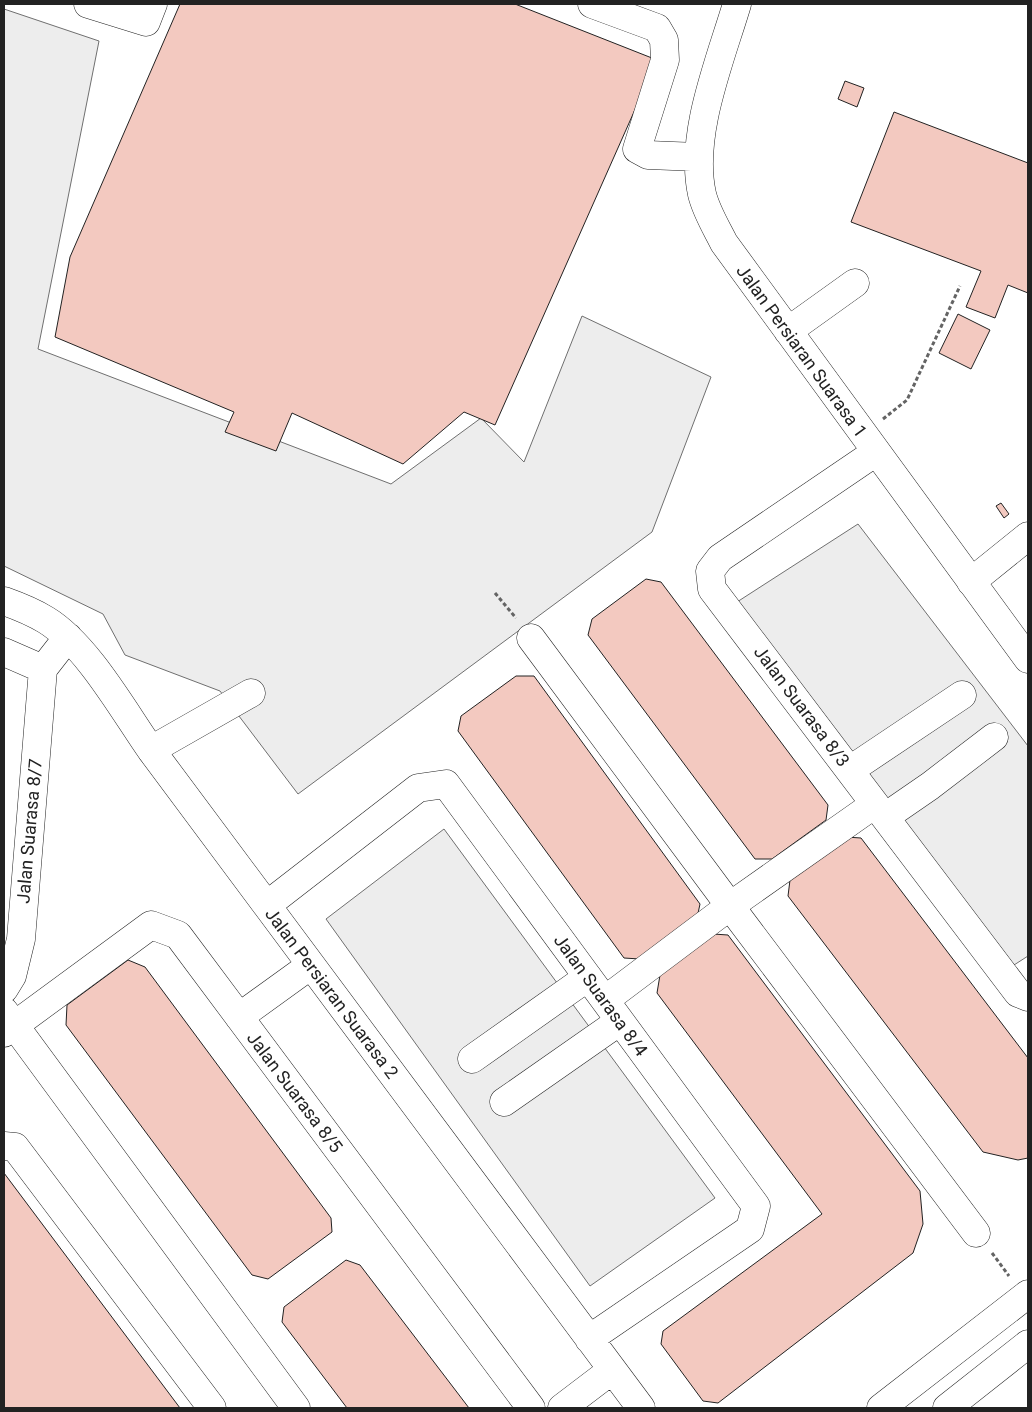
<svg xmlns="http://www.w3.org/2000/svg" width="1032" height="1412" font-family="Roboto,sans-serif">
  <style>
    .parking { fill: #ededed; stroke: #6f6f6f }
    .building { fill: #f3c9c0; stroke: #222 }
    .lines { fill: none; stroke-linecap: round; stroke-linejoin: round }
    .minor-casing { stroke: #222; stroke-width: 29 }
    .path { stroke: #646464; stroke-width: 3; stroke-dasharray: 4 2.5; stroke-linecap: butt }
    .minor { stroke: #fff; stroke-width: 28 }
    .labels { text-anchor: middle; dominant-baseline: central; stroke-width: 4; stroke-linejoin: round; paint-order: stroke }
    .street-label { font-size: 18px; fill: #222; stroke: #fff }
  </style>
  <rect width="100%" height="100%" fill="#fff"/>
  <path class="parking" d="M4,9l95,32 -61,308 353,135 90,-66 43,44 58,-146 129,61 -59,155 -354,262 -78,-103 -95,-36 -22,-41 -99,-48z
    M858,524l170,222v210l-14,9 -277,-363z
    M444,829l271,369 -125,88 -264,-367z"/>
  <path class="building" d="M180,4h335l142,56 -162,365 -31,-13 -61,52 -111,-51 -16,38 -51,-19 9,-20 -179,-75 15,-80z
    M845,81l19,7 -7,19 -19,-8z
    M894,112l134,51v130l-20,-8 -13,33 -29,-11 15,-36 -130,-49z
    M958,314l32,16 -19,39 -32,-16z
    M1001,503l8,11 -5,4 -8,-12z
    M646,579l15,3 167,223 -2,15 -54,39h-17l-167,-224 4,-16z
    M516,676h18l166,228 -3,14 -57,41 -16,-1 -166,-227 3,-15z
    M846,837l15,1 167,220v100l-10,2 -35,-8 -195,-256 2,-16z
    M713,934l15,1 192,256 3,33 -10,29 -195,150 -15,-2 -42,-57 2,-13 159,-117 -165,-221 3,-18z
    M128,960l17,7 186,251 1,14 -64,47 -16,-4 -186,-250 1,-20z
    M4,1173l176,235h-176z
    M346,1260l14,5 109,143h-122l-65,-86 2,-15z"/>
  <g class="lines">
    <defs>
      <path id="minor" d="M88,4l58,18 7,-18
        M592,4l65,24 7,12 1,20 -28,89 11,6 50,2
        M737,4c-17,57 -48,131 -35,190 4,17 14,33 22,49l304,416
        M788,331l67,-48
        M876,452l-156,106 -10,13 2,18 306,404 10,4
        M971,582l57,-46
        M4,601c14,5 29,11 42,19 41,25 77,90 105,130l490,658
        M531,638l199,268 246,327
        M4,652l39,17
        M151,750l100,-57
        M850,770l112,-75
        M885,817l45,-31 64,-49
        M267,905l151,-117 28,-4 310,422 -6,23 -161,110
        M4,989l8,-13 9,-37 22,-270 25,-32
        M605,1000l125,-94 145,-102
        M4,1011l292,397
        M239,1017l72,-52
        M4,1033l147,-108 27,10 353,473
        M472,1059l116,-82
        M504,1102l116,-81
        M4,1146l11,1 197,261
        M562,1408l50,-38
        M881,1408l147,-114
        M947,1408l81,-64"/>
    </defs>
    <use href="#minor" class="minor-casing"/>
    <path class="path" d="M883,419l24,-19 53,-114
      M495,593l21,25
      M992,1253l17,23"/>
    <use href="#minor" class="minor"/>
  </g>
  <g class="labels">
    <g class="street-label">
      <text transform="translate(802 351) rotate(54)">Jalan Persiaran Suarasa 1</text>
      <text transform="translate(802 706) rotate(53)">Jalan Suarasa 8/3</text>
      <text transform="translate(29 831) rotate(-85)">Jalan Suarasa 8/7</text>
      <text transform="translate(332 993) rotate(53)">Jalan Persiaran Suarasa 2</text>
      <text transform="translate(601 995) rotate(54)">Jalan Suarasa 8/4</text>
      <text transform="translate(295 1092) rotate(53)">Jalan Suarasa 8/5</text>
    </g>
  </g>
  <rect width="1032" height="1412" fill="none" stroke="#222222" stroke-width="10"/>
</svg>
